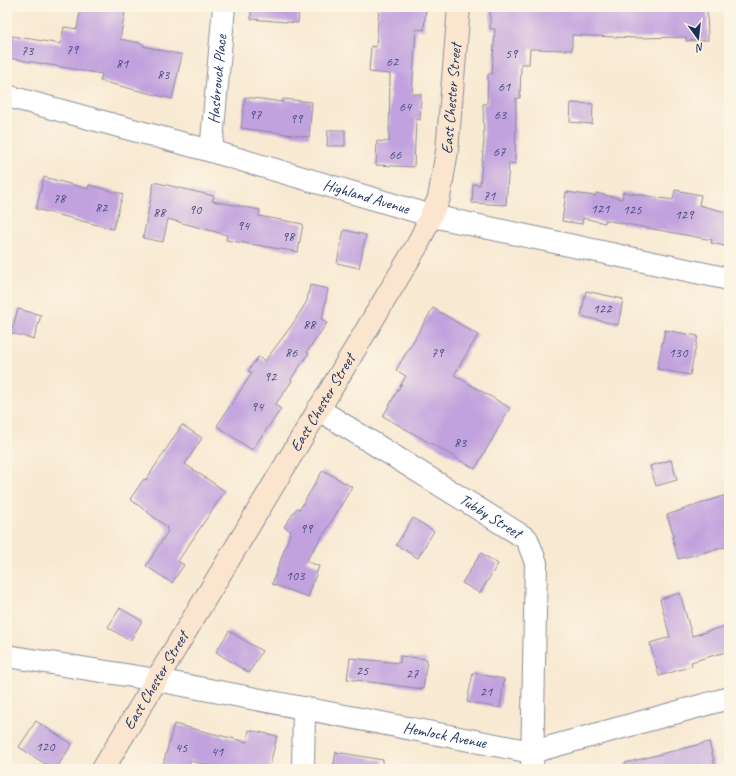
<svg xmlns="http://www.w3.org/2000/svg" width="736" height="776" font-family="Caveat,sans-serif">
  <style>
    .building { fill: #c1a1de }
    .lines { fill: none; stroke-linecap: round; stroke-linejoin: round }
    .street-casing { stroke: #8a8c98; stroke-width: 24 }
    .secondary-casing { stroke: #8a8c98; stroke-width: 24 }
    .street { stroke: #fff; stroke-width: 22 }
    .secondary { stroke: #fce5cf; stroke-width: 22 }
    .labels { text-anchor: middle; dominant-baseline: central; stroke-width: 4; stroke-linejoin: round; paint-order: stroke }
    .number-label { font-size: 14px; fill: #444c7e }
    .street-label { font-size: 16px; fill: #1b2f5e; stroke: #fcf5e5 }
  </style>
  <rect width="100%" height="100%" fill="#fcf5e5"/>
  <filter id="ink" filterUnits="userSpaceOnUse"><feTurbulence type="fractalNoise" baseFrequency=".025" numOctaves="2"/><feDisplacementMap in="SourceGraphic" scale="8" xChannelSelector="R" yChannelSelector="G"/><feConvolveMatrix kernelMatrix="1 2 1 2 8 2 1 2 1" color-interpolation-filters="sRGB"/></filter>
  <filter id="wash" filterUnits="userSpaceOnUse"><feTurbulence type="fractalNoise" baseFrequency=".012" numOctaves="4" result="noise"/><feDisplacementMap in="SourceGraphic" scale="16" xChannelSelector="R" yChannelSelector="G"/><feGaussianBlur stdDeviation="0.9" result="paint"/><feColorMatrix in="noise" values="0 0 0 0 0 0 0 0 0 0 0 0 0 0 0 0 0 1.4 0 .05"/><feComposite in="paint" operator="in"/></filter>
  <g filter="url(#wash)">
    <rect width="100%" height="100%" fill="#f8e9d2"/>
    <g id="blocks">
      <path class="building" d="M81,7h45l-6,32 24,5 -1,2 39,9 -10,44 -72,-18 2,-7 -93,-16 3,-22 49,8 3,-17 13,2z
        M251,7h48l-1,16 -47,-4z
        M379,7h47l-2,23 -8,-1 -4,65h9l-1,26 -4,-1 -2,48 -38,-2 1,-24 12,1 1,-68 -21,-2 2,-26 5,1z
        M490,7h137v2l80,-2 1,33 -22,1v-4l-50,1 -64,-3v15l-42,-1 -1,15h-8l-1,34h-4l-1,66 -6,-1 -3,42 -34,-2 1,-19 7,1 4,-46 -1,-35h4l1,-30h4l3,-45h-5z
        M245,97l38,5v-3l29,3 -3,35 -68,-9z
        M571,103l22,1 -1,20 -22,-2z
        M328,130h17v16h-18z
        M44,177l44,12 1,-4 34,9 -10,35 -77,-20z
        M154,182l60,14 -2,5 48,9 -1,6 44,8 -5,28 -72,-12 1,-5 -59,-16 -5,23 -20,-4z
        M675,190l26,5 -2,10 30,8v34l-18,-4 1,-3 -107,-20v3l-22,-5 -1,6 -20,-3 4,-29 29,4 1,-3 26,6 1,-7 50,8z
        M344,230l22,5 -7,33 -22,-5z
        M310,285l18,4 -6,31 5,3 -20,29 2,1 -18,26 1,2 -17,24 6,4 -29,41 -35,-24 35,-53 -4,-2 10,-14 7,4 27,-36 15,-24z
        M586,291l37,8 -5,26 -37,-9z
        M433,308l45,27 -24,40 56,33 -35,61 -92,-53 23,-40 -10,-6z
        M18,309l23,6 -7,24 -23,-6z
        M665,330l33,6 -8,39 -33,-6z
        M182,425l20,13 -17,26 40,27 -47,70 6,4 -12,18 -26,-17 22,-35 -2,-2 1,-2 -37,-28 14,-20 2,1z
        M671,460l6,20 -21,6 -6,-20z
        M323,470l29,17 -25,42 -21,32 13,5 -11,31 -36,-13 19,-53 -7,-4 13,-19 3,1z
        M729,494v52l-51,13 -6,-22 2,-1 -7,-21z
        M413,518l21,13 -16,27 -22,-13z
        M481,553l17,11 -18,29 -18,-10z
        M680,593l12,43 37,-11v26l-38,11 1,4 -33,10 -9,-33 20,-6 -10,-38z
        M120,608l22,13 -12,20 -22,-14z
        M229,631l33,20 -13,22 -33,-21z
        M400,656l27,3 -4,30 -76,-10 3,-21 50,5z
        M473,673l31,6 -4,29 -33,-6z
        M36,721l36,23 -16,25h-3l-34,-22z
        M174,724l73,18 2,-12 28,6 -8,33h-46l-33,-8 -2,8 -25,-4z
        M709,742l7,27h-90l-1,-6z
        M336,752l47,8 -1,9h-49z"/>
    </g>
  </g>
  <g filter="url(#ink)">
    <use href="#blocks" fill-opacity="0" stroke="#8a8c98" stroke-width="1"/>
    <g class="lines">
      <defs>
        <g id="street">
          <path id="s1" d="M7,96l204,55 221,65 297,63"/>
          <path id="s2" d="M211,151l13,-144"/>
          <path id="s3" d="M318,409l209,130 9,24 -4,206"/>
          <path id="s4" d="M7,656l150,24 375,72 197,-54"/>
          <path d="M303,769l1,-61"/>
        </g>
        <g id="secondary">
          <path id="s5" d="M103,769l315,-525 21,-46 8,-47 12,-144"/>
        </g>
      </defs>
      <use href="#street" class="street-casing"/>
      <use href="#secondary" class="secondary-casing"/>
      <use href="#street" class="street"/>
      <use href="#secondary" class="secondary"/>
    </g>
  </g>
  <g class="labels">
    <g class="number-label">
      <text x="72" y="49">79</text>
      <text x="27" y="50">73</text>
      <text x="511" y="53">59</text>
      <text x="392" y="61">62</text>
      <text x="122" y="63">81</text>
      <text x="163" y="74">83</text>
      <text x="504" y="86">61</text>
      <text x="405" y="106">64</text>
      <text x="255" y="114">97</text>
      <text x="500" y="114">63</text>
      <text x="296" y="118">99</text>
      <text x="499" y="151">67</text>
      <text x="395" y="154">66</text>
      <text x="489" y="195">71</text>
      <text x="59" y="198">78</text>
      <text x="101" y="207">82</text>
      <text x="600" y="208">121</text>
      <text x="195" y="209">90</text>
      <text x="632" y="209">125</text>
      <text x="159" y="212">88</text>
      <text x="684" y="214">129</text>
      <text x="243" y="225">94</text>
      <text x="288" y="236">98</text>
      <text x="602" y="308">122</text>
      <text x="309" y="324">88</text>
      <text x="291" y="352">86</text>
      <text x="437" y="352">79</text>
      <text x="678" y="352">130</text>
      <text x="270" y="376">92</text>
      <text x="257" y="406">94</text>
      <text x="460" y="442">83</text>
      <text x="306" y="528">99</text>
      <text x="295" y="575">103</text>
      <text x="362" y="670">25</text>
      <text x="412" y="673">27</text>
      <text x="486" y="691">21</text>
      <text x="45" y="746">120</text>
      <text x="181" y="747">45</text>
      <text x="217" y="751">41</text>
    </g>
    <g class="street-label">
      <text stroke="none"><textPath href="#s2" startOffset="72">Hasbrouck Place</textPath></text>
      <text stroke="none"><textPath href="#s5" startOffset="763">East Chester Street</textPath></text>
      <text stroke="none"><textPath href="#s1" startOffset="373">Highland Avenue</textPath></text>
      <text stroke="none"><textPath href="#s5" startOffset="427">East Chester Street</textPath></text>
      <text stroke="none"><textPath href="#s3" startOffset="203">Tubby Street</textPath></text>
      <text stroke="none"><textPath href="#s5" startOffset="103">East Chester Street</textPath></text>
      <text stroke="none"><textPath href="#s4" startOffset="445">Hemlock Avenue</textPath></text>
    </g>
  </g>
  <rect width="736" height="776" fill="none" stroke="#fcf5e5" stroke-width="24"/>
  <g transform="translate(698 38) rotate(165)" stroke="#fcf5e5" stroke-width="3" paint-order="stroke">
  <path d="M0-3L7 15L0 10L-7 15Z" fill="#1b2f5e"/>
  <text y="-6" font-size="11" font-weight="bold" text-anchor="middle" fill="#1b2f5e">N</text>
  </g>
</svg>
